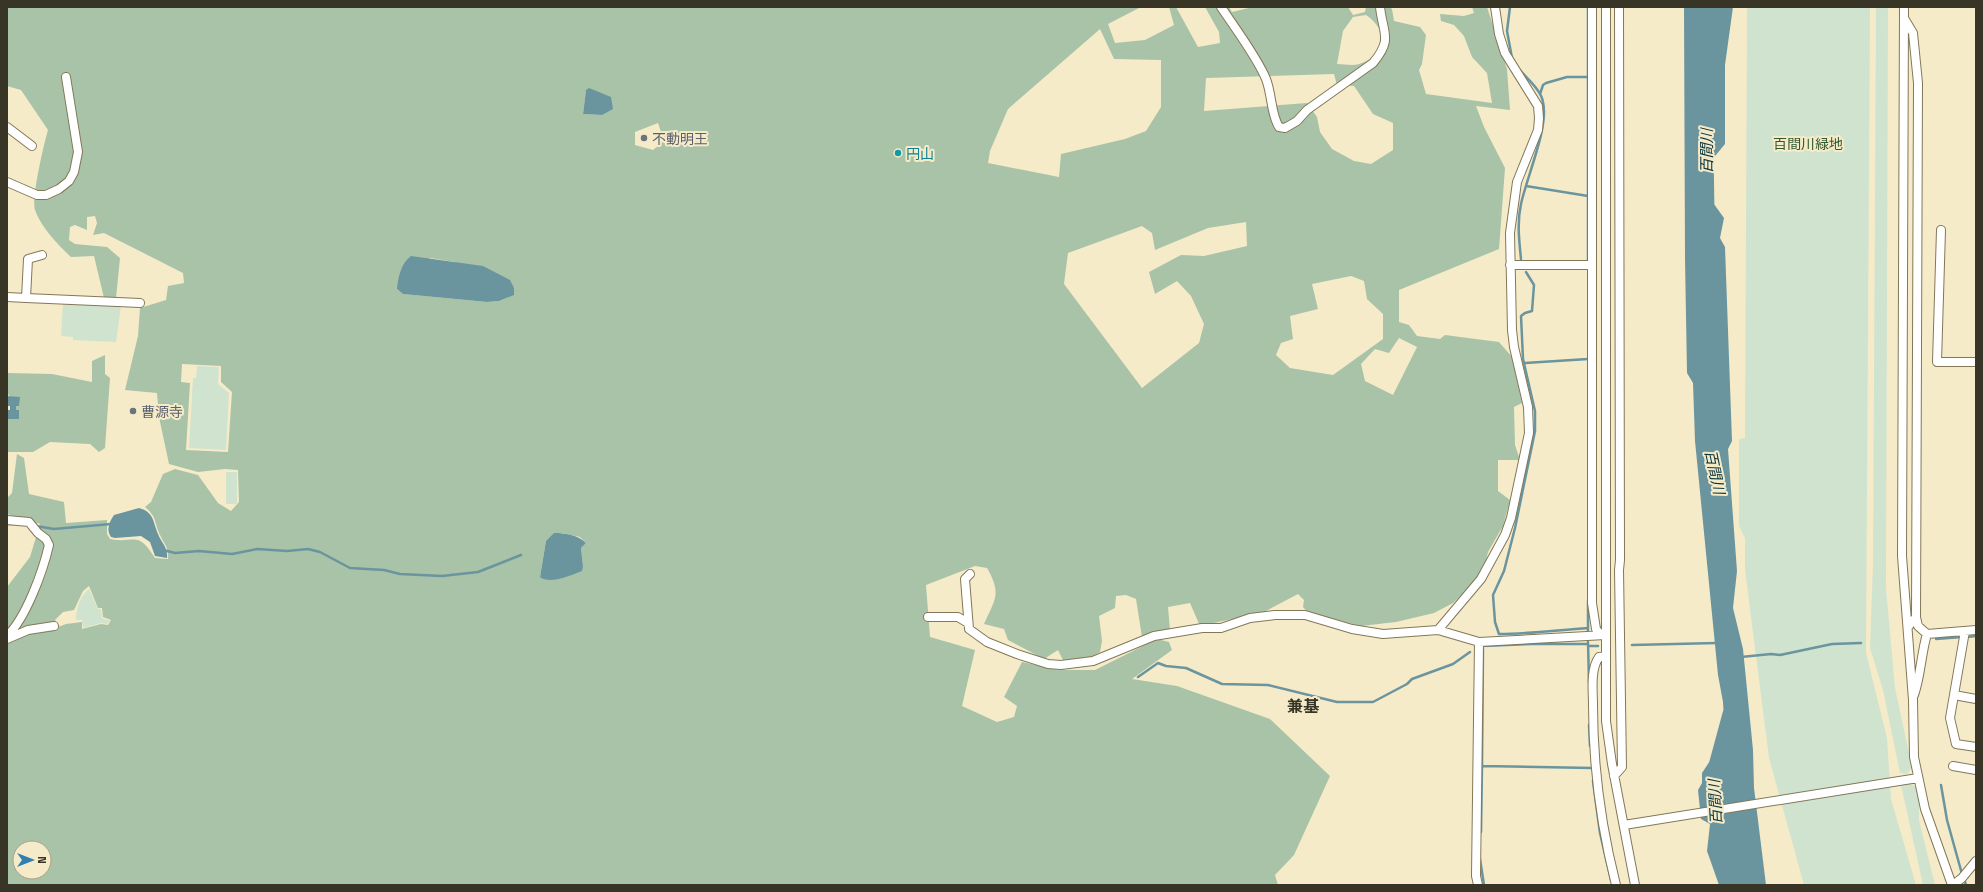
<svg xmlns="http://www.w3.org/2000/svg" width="1983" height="892" font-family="'Titillium Web','Noto Sans JP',sans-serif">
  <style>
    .green { fill: #d0e3cf }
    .forest { fill: #a8c3a7; fill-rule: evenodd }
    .water { fill: #6a959f }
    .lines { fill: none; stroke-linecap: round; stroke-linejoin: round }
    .stream { stroke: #6a959f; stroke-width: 2.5 }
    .river { stroke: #6a959f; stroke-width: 15 }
    .minor-casing { stroke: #827859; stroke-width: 10 }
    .minor { stroke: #fff; stroke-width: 8 }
    .worship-dot { fill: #6b7280; stroke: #f6ebc9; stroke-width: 1.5 }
    .culture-dot { fill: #0f9aa8; stroke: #f6ebc9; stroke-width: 1.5 }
    .labels { text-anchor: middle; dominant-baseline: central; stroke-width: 4; stroke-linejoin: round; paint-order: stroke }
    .worship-label { font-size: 14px; fill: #5b616d; stroke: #f6ebc9; text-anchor: start }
    .park-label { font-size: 14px; fill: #315830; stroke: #f6ebc9 }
    .culture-label { font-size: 14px; fill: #0d838f; stroke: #f6ebc9; text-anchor: start }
    .water-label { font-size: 15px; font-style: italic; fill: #09353d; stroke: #f6ebc9 }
    .quarter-label { font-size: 16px; font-weight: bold; fill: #383426; stroke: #f6ebc9 }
  </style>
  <rect width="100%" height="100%" fill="#f6ebc9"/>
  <path class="green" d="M1747,7h123l-4,646 21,85 4,61 25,86h-112l-35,-127 -24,-188v-32l-6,-12v-87l6,-1z
    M1876,7h12l-2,581 9,100 17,79 -5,7 -7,-1 -17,-83 -13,-42 3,-85z
    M63,303l58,3 -5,36 -43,-2v-3l-12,-1z
    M197,366l22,1 -1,17 11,9 -3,57 -37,-2 4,-70h3z
    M226,472h11v32h-11z
    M89,589l9,20h3l1,9 8,3 -3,3 -6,-1 -18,5 -1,-8h-6c0,-11 4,-24 13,-31z
    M1909,783l7,4 3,13v20l16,65h-12l-22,-100z"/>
  <path class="forest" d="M7,7h1134l-33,17 7,19 30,-3 29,-15 -5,-18h7l22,40 22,-4 -1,-11 -14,-25h24l3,5 21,-5h95l5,8 12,-3 1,-5h23l3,2 2,12 26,6 6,8 -4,29 -3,6 7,24 66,9 -5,-30 -15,-16 -8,-21 -10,-11 -13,-4 -1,-7 24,2 10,-3 -2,-6h15l20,62 3,41 -34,-4 8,21 21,41 -6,81 -100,41v32l10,3 8,11 23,3 5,-4 54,7 13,15 10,46 -8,4 1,38 5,15h-22v31l12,9 -7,26 -15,26 -3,14 -13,19 -19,18 -19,10 -38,9 -35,4 -53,-13 -5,-6 1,-7 -6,-6 -34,18 -64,14 -10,-23 -22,4 2,23 -28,7 -6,-38 -10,-4 -10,1 -1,12 -16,8 3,25 -2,11 -9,5 -28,3 -5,-10 -14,9 -36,-19 -4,-11 -20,-5c11,-25 18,-30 3,-56l-12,-2 -49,19 4,52 45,13 -13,56 35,16 17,-5 3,-11 -13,-9 18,-35 36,8h37l62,-31 12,3 3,8 -40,29 45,7 93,33 60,57 -36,79 -19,20 3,10h-1271v-298l23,-30 10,-33 -33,-10v-16l5,-5 5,-39 7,4 5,36 35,8 2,21 41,-3v14l3,5c25,5 27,-10 45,19l13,1c1,-12 -4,-15 -8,-24 -6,-13 -3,-18 -15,-28l6,-5 12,-28 12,-5 23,6 20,28 13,8 8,-9 -1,-32 -13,-1 -27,3 -29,-8 -10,-47 -2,-24 -32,-3 13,-54 2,-28 26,-8 2,-14 16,-3 -1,-10 -79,-40 -11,2 4,-12 -2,-7 -8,1v13l-12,-5 -5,2 -1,13 6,4 32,3 13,11 -4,40h-12l-10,-42 -23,1c-13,-12 -30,-30 -36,-47 -4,-10 9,-67 13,-80l-27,-40 -14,-4zM1366,15c23,16 22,40 -7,49 -6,2 -15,0 -22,0l6,-33 10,-14zM1100,29l14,30 47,1v47l-15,24 -21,8 -64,15 -2,23 -71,-14 2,-12 18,-42zM1334,74l3,11 17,1 19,28 20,9v27l-22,14 -17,-3 -22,-12 -12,-17 -3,-15 -10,-14 -103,8 2,-33zM586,90l16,25 -19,-1zM658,123l6,18 -11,9 -18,-5v-13zM1246,222l1,24 -43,10 -23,-1 -32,17 6,22 22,-13 14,15 13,28 -5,19 -57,45 -78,-104 4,-31 74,-27 10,7 3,17 53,-22zM430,258l25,4 58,33 -14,6 -12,1 -84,-8 -6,-5zM1351,276l13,5 3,18 16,15v25l-50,36 -43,-7 -14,-13 5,-12 12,-4 -3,-23 28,-7 -6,-25zM1399,338l18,9 -24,48 -28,-14 -4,-17 14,-15 14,4zM182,364l39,2v16l11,10 -4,60 -42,-2 4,-67 -9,-1zM562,533l18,4 6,6 -5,5 2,18 -43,11 6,-36zM89,586l9,22h4l1,9 8,3 -3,5 -7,-1 -19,5v-7l-16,2 -8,3 -3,-7 8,-8 11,-2 9,-19zM20,848h24v24h-24z
    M105,355v19l5,4 -5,70 -6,4 -9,-8 -40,-2 -17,10h-26v-31l3,-4 1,-19 -4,-5v-20l45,1 40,8v-21z"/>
  <path class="water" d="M1684,7h49l-8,58v79l-24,29v13l23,32 -4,20 5,9 7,194 -4,8 9,122 -4,37 10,41 10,101 1,38 12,97h-47l-12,-34 3,-27 -9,-5 -3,-29 4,-7v-10l23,-35 -2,-36 -5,-27 -23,-234 -2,-58 -6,-10 -2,-114z
    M589,88l22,9 2,12 -11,6 -19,-1 3,-24z
    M411,256l72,10 27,14 4,8v7l-15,6 -12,1 -84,-8 -6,-5c1,-11 4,-26 14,-33z
    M7,396l13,1 -1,9h-3v4h3v9h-12v-9h3v-4h-3z
    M139,508c15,4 14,14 19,26 4,10 10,13 9,24l-12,-2 -5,-14 -9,-6 -26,2 -4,-1c-5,-7 -2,-15 3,-22z
    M554,533c11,0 24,2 32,10l-5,5 2,18 -1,5c-11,4 -32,14 -42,6l6,-36z"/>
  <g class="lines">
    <path class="stream" d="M1510,7l-3,24 5,27
      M1588,7v257
      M1520,70c8,10 21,20 23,32 6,25 -16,74 -22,102 -4,18 -2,36 0,55
      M1540,94l3,-9 3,-2 21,-6h21
      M1526,186l62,10
      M1526,272l8,13 -2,26 -7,2 -4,3 2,43 12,52v20l-20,97 -11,43 -11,24 2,27 4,12c30,0 59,-4 89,-6
      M1525,363l63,-4
      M7,524h8
      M36,526l18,3 57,-5
      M163,550l12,3 24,-2 33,3 25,-5 30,2 21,-2 12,3 30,16 34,2 16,4 42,2 36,-4 43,-17
      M1588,632v-31
      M1967,637l9,-1
      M1936,639l26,-2
      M1588,642l1,40
      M1632,645l85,-2
      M1482,646l50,-2h56
      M1588,646h10
      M1483,649l-1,117 110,2
      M1741,657l30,-3 9,1 52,-11 29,-1
      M1138,677l20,-14 8,3 20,2 36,16 46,1 69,17h36l34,-18 5,-5 41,-15 17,-12
      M1589,725l1,21
      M1593,781l7,52 11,47
      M1941,785l6,35 15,54
      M1481,832l1,-66
      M1480,859l4,26
      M1964,879l2,6"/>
    <path class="river" d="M1706,148l1,66
      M1717,762l13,-48"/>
    <defs>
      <path id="minor" d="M1221,7c14,21 36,50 45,72 6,15 5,36 13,48l6,1 12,-7 10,-11 66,-47c20,-24 10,-29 7,-56
        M1592,7v596l4,26 5,6
        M1606,7v714l6,43 23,121
        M1904,7l-2,549 11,144 1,57 11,52 27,76
        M1904,18l9,15 5,50 -2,534 -8,10
        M7,127l25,19
        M7,182l30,13h9l13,-6 10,-8 5,-9 4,-20 -12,-75
        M1941,230l-4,132h39
        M1510,265h82
        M7,297l19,1 2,-39 14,-4
        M26,298l114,5
        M7,520l22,2 9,11 8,6 3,6c-6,26 -23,73 -42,91
        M970,574l-5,5 4,50 18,13 30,12 31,10 13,1 32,-4 61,-25 48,-8h19l29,-10 25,-3h30l47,14 31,5 55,-4 41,12 126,-7
        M928,617h30l10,6
        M1438,630l43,-51 24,-44 6,-17 18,-85 -1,-26 -14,-60 -2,-17 -2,-97 7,-51 21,-52 1,-12 -1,-12 -33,-53 -6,-19 -4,-27
        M1965,631l-15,87 6,26 20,3
        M1927,634l49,-4
        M7,639l21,-9 26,-4
        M1605,656l-6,1c-9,13 -6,33 -6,48 0,60 8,121 23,180
        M1914,695c7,-20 7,-41 13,-61l-9,-8 -2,-9
        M1954,695l22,4
        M1953,766l23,4
        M1614,776l8,-9 -3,-197 1,-10 -1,-553
        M1624,825l294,-47
        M1478,885l-2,-9 3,-234
        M1953,885l9,-7 14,-17"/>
    </defs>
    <use href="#minor" class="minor-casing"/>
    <use href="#minor" class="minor"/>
  </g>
  <g class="worship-dot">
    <circle cx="644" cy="138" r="4"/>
    <circle cx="133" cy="411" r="4"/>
  </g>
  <circle class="culture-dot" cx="898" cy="153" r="4"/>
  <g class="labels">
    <g class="worship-label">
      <text x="652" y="138">不動明王</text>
      <text x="141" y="411">曹源寺</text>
    </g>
    <g class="park-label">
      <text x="1808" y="143">百間川緑地</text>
    </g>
    <g class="culture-label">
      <text x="906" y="153">円山</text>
    </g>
    <g class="water-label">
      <text transform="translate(1706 151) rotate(-90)">百間川</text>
      <text transform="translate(1715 472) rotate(78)">百間川</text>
      <text transform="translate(1715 802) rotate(-93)">百間川</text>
    </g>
    <g class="quarter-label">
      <text x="1303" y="706">兼基</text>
    </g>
  </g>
  <rect width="1983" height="892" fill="none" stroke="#383426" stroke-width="16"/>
  <g transform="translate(32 860) rotate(90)"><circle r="19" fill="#f6ebc9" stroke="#aaa288"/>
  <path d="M0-3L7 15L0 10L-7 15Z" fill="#327fb1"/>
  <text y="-6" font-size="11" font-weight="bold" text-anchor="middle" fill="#383426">N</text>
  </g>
</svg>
